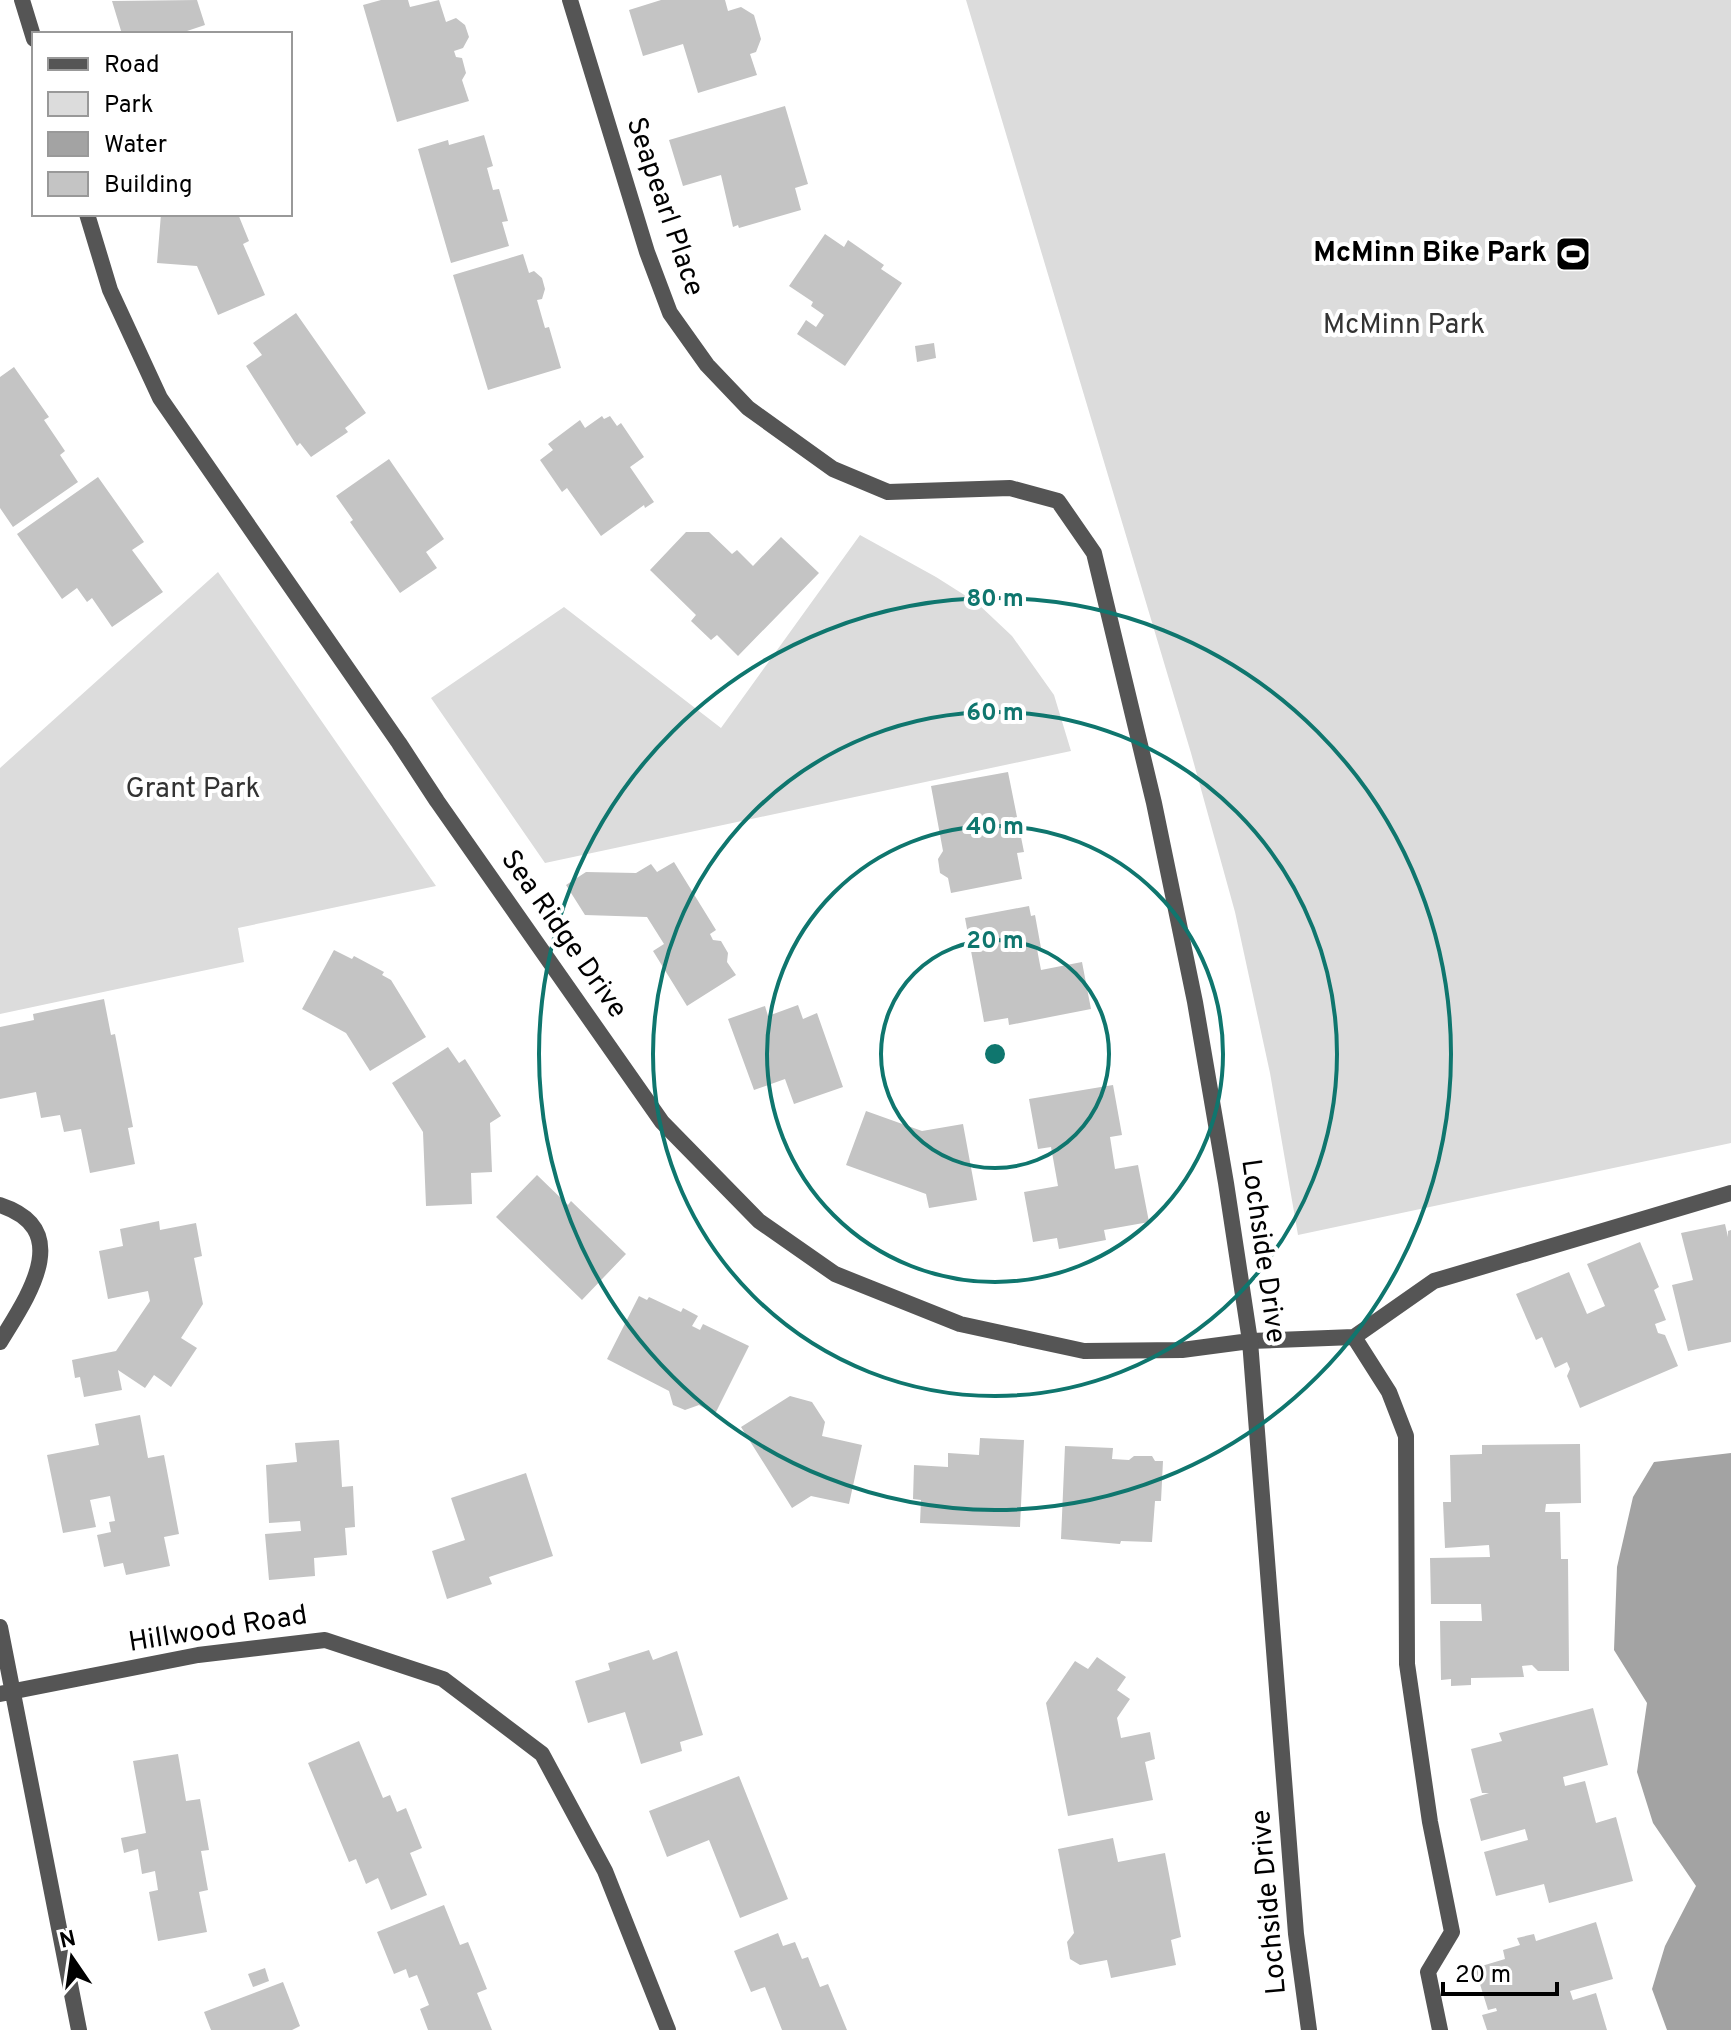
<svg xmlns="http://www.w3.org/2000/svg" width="1731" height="2030" font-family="Overpass,sans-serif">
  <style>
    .green { fill: #dcdcdc }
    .water { fill: #a3a3a3 }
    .building { fill: #c4c4c4 }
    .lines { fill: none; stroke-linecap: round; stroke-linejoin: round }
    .lane { stroke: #555; stroke-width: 16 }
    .street { stroke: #555; stroke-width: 16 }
    .ring { fill: none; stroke: #0f766e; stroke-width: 4 }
    .labels { text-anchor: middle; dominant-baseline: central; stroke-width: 8; stroke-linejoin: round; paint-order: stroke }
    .street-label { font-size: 28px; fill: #000; stroke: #fff }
    .poi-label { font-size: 28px; font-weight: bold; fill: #000; stroke: #fff; text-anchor: end }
    .park-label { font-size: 28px; fill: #333; stroke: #fff }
    .centre { fill: #0f766e; stroke: #fff; stroke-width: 4 }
    .ring-label { font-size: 24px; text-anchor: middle; font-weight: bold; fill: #0f766e; stroke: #fff; stroke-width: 8; stroke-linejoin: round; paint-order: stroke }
  </style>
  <rect width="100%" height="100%" fill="#fff"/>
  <path class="green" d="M966,0h765v1143l-433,92 -28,-162 -35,-161 -44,-159z
    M860,535l76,42 41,26 35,33 42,59 17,56 -526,112 -114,-165 133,-91 157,121z
    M218,572l218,314 -198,42 6,34 -244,52v-246z"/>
  <path class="water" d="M1731,1453v577h-64l-15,-41 13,-43 31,-60 -43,-63 -16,-51 10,-69 -33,-53 3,-83 16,-70 21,-35z"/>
  <path class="building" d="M197,0l8,25 -27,9h-56l-10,-33z
    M381,0h27l2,7 29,-7 7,22 10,-4 9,7 4,12 -6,11 -9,3 2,6 6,1 4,15 -4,7 7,21 -72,21 -34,-117z
    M661,0h64l3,11 13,-4 13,8 7,24 -5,13 -6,2 7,21 -59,18 -15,-49 -40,12 -14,-46z
    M785,106l23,78 -13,4 6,22 -62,18 -1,-3 -5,2 -12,-52 -38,11 -14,-46z
    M484,135l9,31 -6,2 6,22 6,-1 9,32 -6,1 7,24 -58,17 -33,-114 30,-9 1,5z
    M161,214l33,3 7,-3h37l11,27 -6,3 22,51 -47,20 -21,-49 -40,-3z
    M825,234l19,13 4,-7 36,25 -3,4 21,14 -57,83 -48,-32 9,-14 10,7 8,-12 -13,-9 2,-4 -24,-16z
    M523,254l6,19 5,-2 8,7 3,11 -3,10 -5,1 8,28 4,-1 12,41 -73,22 -35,-115z
    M296,313l70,100 -21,15 3,4 -37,25 -11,-14 -3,3 -51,-80 16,-11 -9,-12z
    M934,343l2,15 -19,4 -2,-16z
    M14,367l35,50 -5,3 21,31 -5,4 18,27 -65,45 -13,-19v-131z
    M602,416l2,3 6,-3 7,10 4,-3 23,34 -14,10 24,35 -9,6 -1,-3 -43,31 -34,-48 -5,4 -22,-32 13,-10 -5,-6 32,-24 5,8z
    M389,459l55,80 -18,13 11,16 -37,25 -50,-71 3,-2 -17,-24z
    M98,477l46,65 -12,8 31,42 -51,35 -20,-29 -5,4 -10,-14 -15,11 -45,-65z
    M686,532h23l23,22 5,-4 16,16 28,-29 38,36 -81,83 -21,-21 -6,5 -20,-19 5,-6 -46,-45z
    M1008,772l16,80 -7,1 5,26 -71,14 -3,-15 -8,-5 -2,-14 5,-8 -12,-65z
    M674,862l42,68 -6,4 3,6 8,1 7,12 -1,9 9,13 -49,31 -34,-55 11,-7 -17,-27 -62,-2 -19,-30 20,-13 50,1 15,-9 6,8z
    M1029,906l2,10 4,-1 6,33 -4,1 4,21 41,-8 9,47 -82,16 -1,-7 -24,4 -19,-104z
    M334,950l18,9 2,-3 30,16 -2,3 9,5 35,57 -56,34 -24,-38 -44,-24z
    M104,999l7,36 4,-1 18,93 -5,1 7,36 -45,9 -9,-44 -17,3 -4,-17 -19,3 -5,-26 -36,7v-72l34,-7 -1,-6z
    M798,1005l5,14 14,-6 26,74 -49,17 -9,-25 -31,11 -26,-71 37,-13 3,10z
    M448,1047l11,16 6,-4 36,57 -11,7 2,49 -21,1 1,31 -46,2 -3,-74 -31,-49z
    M1113,1085l9,50 -12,2 5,32 23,-4 11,57 -45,8 2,10 -47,9 -2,-11 -24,4 -9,-50 34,-6 -7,-39 -13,2 -9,-50z
    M866,1111l56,20 41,-7 14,76 -48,8 -3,-14 -80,-29z
    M537,1175l31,30 3,-4 55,53 -44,46 -86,-83z
    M159,1221l1,9 36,-7 6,33 -8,2 9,46 -22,34 16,10 -26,39 -17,-12 -9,13 -27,-18 4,20 -38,7 -4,-20 -5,1 -3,-18 44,-9 34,-50 -2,-10 -40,8 -9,-48 24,-5 -3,-17z
    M1725,1224l3,13v-6l3,-1v112l-43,9 -16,-66 21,-5 -12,-47z
    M1640,1242l19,45 -5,3 12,30 -11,4 3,9 7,2 13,31 -98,42 -13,-32 3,-7 -3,-7 -12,6 -13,-31 -6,3 -20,-46 53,-22 18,42 18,-8 -18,-42z
    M639,1296l8,4 2,-3 32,15 2,-4 15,8 -6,10 8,4 3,-6 46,22 -34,68 -16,-9 -14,5 -12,-5 -4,-14 -62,-32z
    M790,1396l22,6 13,20 -3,14 40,9 -13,59 -38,-8 -19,12 -51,-81z
    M140,1415l8,43 16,-3 15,79 -15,3 6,29 -44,9 -3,-12 -19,4 -7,-32 14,-3 -2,-10 6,-1 -5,-25 -20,4 6,27 -33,6 -16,-78 52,-10 -4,-21z
    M980,1438l44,2 -4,87 -100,-4 1,-23 -8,-1 1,-34 34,2v-14l31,2z
    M339,1440l3,47 11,-1 2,41 -10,1 2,27 -33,3 1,18 -46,4 -4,-46 36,-3 -1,-10 -31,2 -3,-58 31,-3 -2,-19z
    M1580,1444l1,59 -35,1 -1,8h15l1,47h7l1,112h-31l-6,-6 -10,1 2,11 -53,1v7l-20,1v-7l-10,1 -1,-59h42l-1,-17h-50l-1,-46 60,-1 -1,-12 -44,3 -2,-46h8l-1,-47 32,-1v-9z
    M1065,1446l48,2 -1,11 17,1 5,-4h18l3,5h8l-2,40h-6l-3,41 -31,-1 -1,3 -59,-5z
    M526,1473l27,83 -64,21 3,7 -45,15 -15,-48 33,-11 -14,-42z
    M649,1650l4,10 24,-9 26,84 -23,7 2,9 -41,13 -16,-52 -37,11 -13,-42 35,-11 -2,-7z
    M1097,1657l29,20 -9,13 13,9 -13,19 4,20 29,-6 5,27 -10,3 8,38 -85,16 -22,-113 29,-42 13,8z
    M1593,1708l15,57 -45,12 2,9 20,-5 11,42 20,-6 17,64 -84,22 -5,-19 -48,12 -12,-44 44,-12 -3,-11 -44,12 -11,-42 19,-6h-7l-11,-44 31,-8 -3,-8z
    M359,1741l24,57 7,-3 7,17 9,-4 16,40 -12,5 17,42 -36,15 -13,-32 -12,6 -10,-25 -7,3 -41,-99z
    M178,1754l8,47 14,-2 9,51 -8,1 7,39 -9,2 8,40 -49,9 -9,-49 9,-2 -3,-19 -13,3 -4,-25 -14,4 -3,-15 25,-5 -13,-72z
    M739,1776l49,123 -48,19 -31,-78 -42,17 -18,-46z
    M1113,1838l5,24 47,-9 16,84 -10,3 5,25 -65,13 -4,-18 -27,5 -10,-6 -3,-17 7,-9 -16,-84z
    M444,1905l16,40 8,-3 19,47 -10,4 15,37h-64l-8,-21 9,-4 -12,-30 -8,3 -3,-9 -12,5 -17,-42z
    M1596,1922l17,57 -43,12 3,9 23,-7 11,37h-120l-5,-15 15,-4 -1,-3 -8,2 -13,-42 30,-9 -2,-9 17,-5 -3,-7 17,-4 2,7z
    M778,1933l5,13 12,-4 7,17 6,-2 12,30 8,-3 19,46h-65l-17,-43 -14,5 -17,-41z
    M265,1968l4,13 -16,6 -5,-13z
    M283,1982l17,44 -8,4h-81l-7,-18z"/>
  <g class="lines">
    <path class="lane" d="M1354,1337l35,55 17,44 1,228 23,158 22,110 -24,40 12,58
      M1250,1341l104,-4 80,-56 297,-88"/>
    <path class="street" d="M22,0l12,39
      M570,0l77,252 23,61 37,52 41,43 85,61 55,23 122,-4 48,13 36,52 60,250 41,199 31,181 24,158 46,593 13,96
      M87,214l23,76 50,108 239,345 38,58 225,321 97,99 76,53 125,50 124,27 98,-1 68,-9
      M0,1205c76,25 26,94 0,137
      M0,1627l79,403
      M0,1694l198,-39 127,-15 118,39 99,75 63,117 63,159"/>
  </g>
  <g class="ring">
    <circle cx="995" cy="1054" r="114"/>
    <circle cx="995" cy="1054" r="228"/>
    <circle cx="995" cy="1054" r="342"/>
    <circle cx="995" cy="1054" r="456"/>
  </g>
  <defs>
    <symbol id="stadium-square" viewBox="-11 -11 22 22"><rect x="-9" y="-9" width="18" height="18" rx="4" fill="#000" stroke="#fff"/><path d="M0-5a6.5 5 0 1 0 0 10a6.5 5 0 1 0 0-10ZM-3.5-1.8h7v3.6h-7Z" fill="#fff"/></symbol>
  </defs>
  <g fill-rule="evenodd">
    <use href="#stadium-square" x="1553" y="234" width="40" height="40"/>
  </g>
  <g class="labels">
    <g class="street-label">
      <text transform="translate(664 207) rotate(71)">Seapearl Place</text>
      <text transform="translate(563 935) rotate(55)">Sea Ridge Drive</text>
      <text transform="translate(1262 1251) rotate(82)">Lochside Drive</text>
      <text transform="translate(218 1630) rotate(-9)">Hillwood Road</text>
      <text transform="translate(1270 1902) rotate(-95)">Lochside Drive</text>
    </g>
    <g class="poi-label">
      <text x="1547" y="254">McMinn Bike Park</text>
    </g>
    <g class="park-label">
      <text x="1404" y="326">McMinn Park</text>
      <text x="193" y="790">Grant Park</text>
    </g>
  </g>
  <circle cx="995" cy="1054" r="12" class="centre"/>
  <g class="ring-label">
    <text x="995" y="606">80 m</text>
    <text x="995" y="720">60 m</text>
    <text x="995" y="834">40 m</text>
    <text x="995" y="948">20 m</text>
  </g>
  <rect x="32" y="32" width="260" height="184" fill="#ffffff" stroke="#999999" stroke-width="2"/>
  <rect x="48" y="58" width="40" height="12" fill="#555555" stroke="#999999" stroke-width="2"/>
  <text x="104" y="72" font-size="24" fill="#000000">Road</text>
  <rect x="48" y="92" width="40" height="24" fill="#dcdcdc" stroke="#999999" stroke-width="2"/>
  <text x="104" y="112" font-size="24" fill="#000000">Park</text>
  <rect x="48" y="132" width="40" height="24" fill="#a3a3a3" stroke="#999999" stroke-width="2"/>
  <text x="104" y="152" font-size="24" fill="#000000">Water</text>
  <rect x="48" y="172" width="40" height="24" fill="#c4c4c4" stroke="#999999" stroke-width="2"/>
  <text x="104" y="192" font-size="24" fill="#000000">Building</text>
  <g transform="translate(72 1958) rotate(347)" stroke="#ffffff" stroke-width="6" paint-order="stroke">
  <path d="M0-6L14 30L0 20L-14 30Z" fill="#000000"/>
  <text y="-12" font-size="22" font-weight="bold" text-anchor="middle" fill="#000000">N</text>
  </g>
  <path d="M1443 1982v12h114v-12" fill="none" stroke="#000000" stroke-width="4"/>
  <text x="1455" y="1982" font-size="24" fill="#000000" stroke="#ffffff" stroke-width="6" paint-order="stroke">20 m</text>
</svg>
